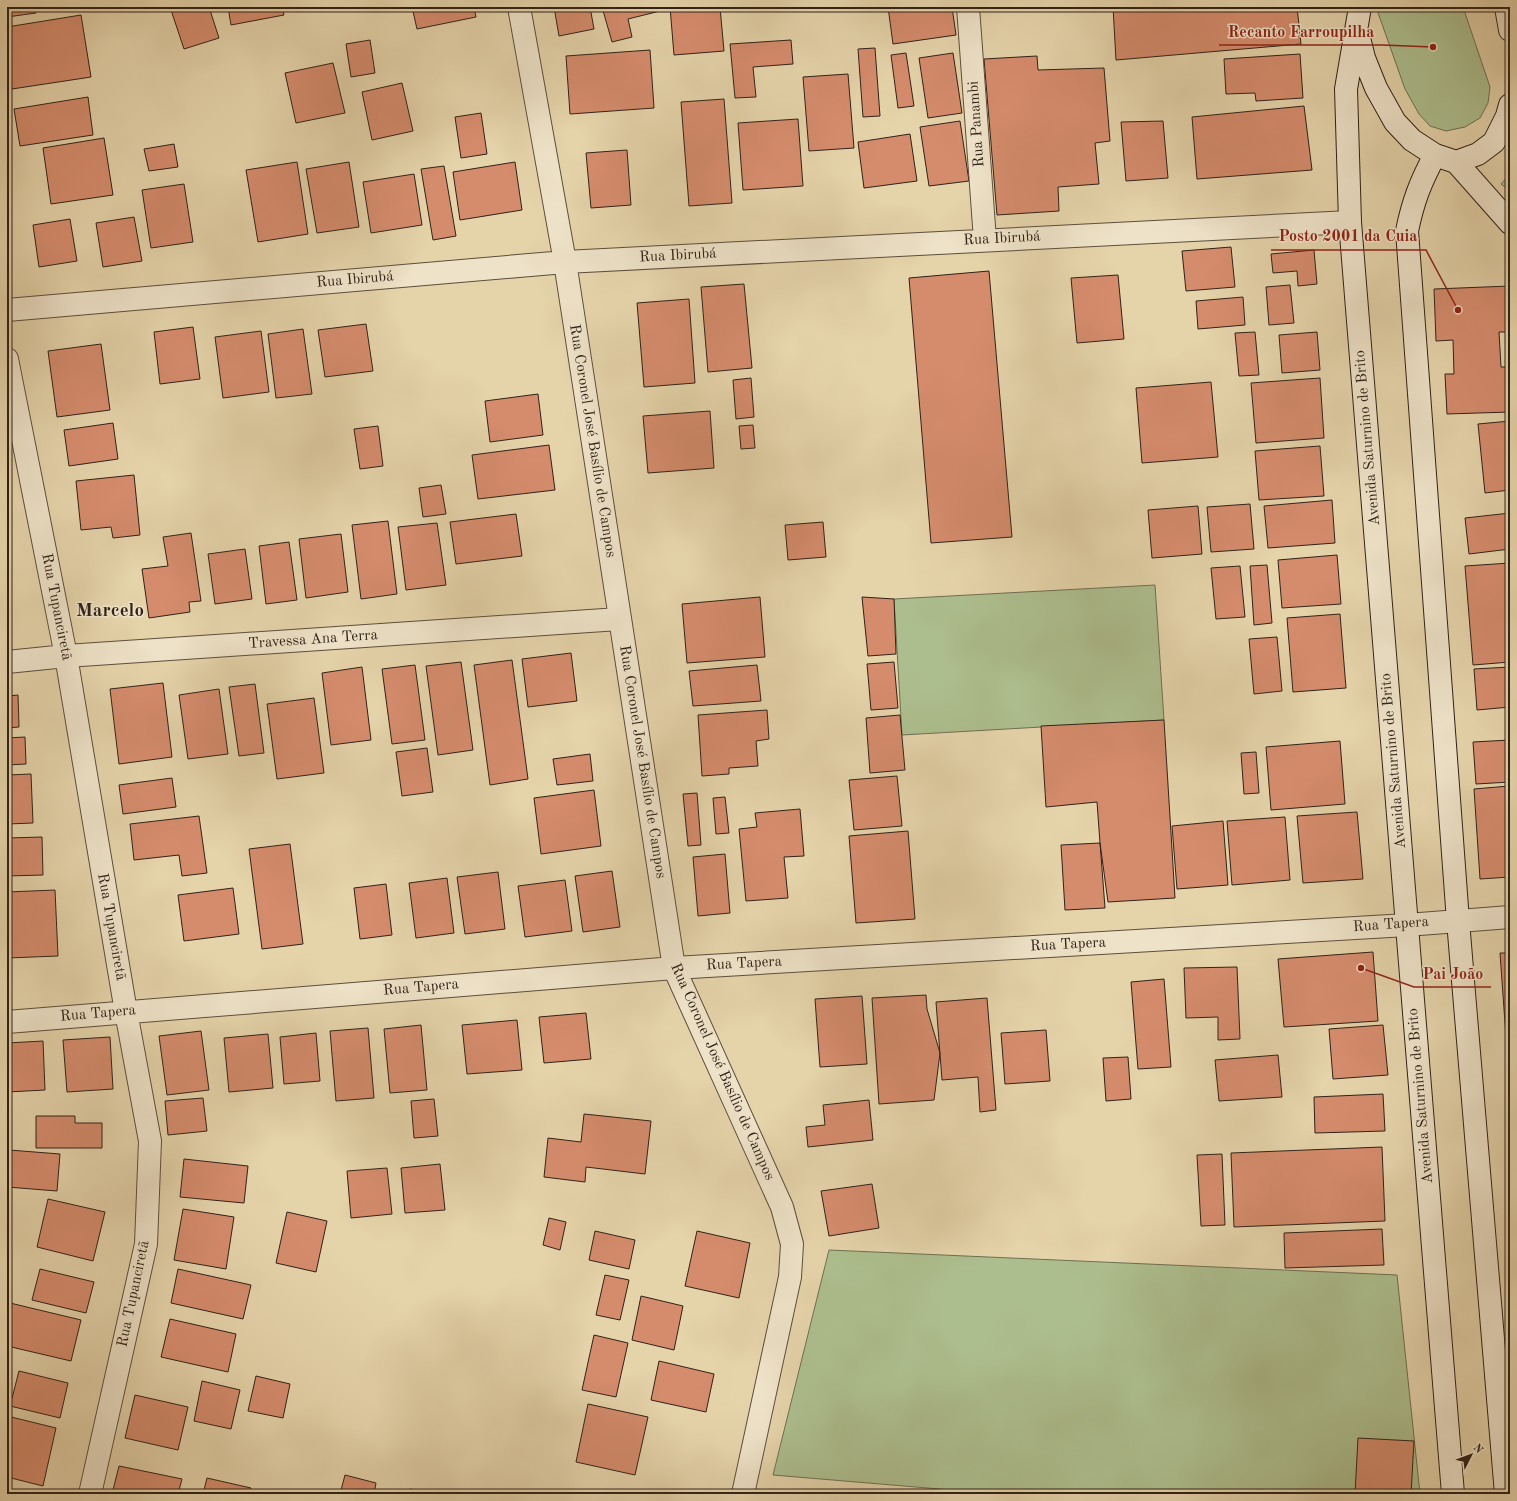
<svg xmlns="http://www.w3.org/2000/svg" width="1517" height="1501" font-family="'Old Standard TT',serif">
  <style>
    .green { fill: #adbe8e; stroke: #6e7053 }
    .building { fill: #d58c6d; stroke: #302218 }
    .lines { fill: none; stroke-linecap: round; stroke-linejoin: round }
    .minor-casing { stroke: #5d4e3c; stroke-width: 24 }
    .secondary-casing { stroke: #302218; stroke-width: 24 }
    .minor { stroke: #eee2c8; stroke-width: 22 }
    .secondary { stroke: #eee2c8; stroke-width: 22 }
    .labels { text-anchor: middle; dominant-baseline: central; stroke-width: 3; stroke-linejoin: round; paint-order: stroke }
    .street-label { font-size: 15px; fill: #302218; stroke: #eee2c8 }
    .district-label { font-size: 19px; font-weight: bold; fill: #302218; stroke: #eee2c8 }
    .leader { fill: none; stroke: #8f2418; stroke-width: 1.5 }
    .callout-dot { fill: #8f2418; stroke: #eee2c8; stroke-width: 1.5 }
    .callout-label { font-size: 16px; text-anchor: middle; font-weight: bold; fill: #8f2418; stroke: #eee2c8; stroke-width: 3; stroke-linejoin: round; paint-order: stroke }
  </style>
  <rect width="100%" height="100%" fill="#e5d3aa"/>
  <filter id="stains"><feTurbulence type="fractalNoise" baseFrequency=".005" numOctaves="4"/><feColorMatrix values="0 0 0 0 .2 0 0 0 0 .09 0 0 0 0 .02 0 0 0 .5 -.17"/></filter>
  <radialGradient id="worn" r=".72"><stop offset=".6" stop-color="#630" stop-opacity="0"/><stop offset="1" stop-color="#630" stop-opacity=".3"/></radialGradient>
  <path class="green" d="M1376,7h87l27,80 -2,16 -8,15 -15,9 -19,4 -16,-5 -11,-12 -14,-25z
    M1510,174v17l-9,-7z
    M1155,585l9,135 -262,15 -8,-136z
    M829,1250l568,25 23,219h-421l-226,-19z"/>
  <path class="building" d="M7,7h28l1,6 -29,4z
    M170,7h39l10,31 -35,11z
    M228,7h54l2,8 -53,10z
    M412,7h62l2,10 -59,12z
    M554,7h36l4,22 -35,7z
    M602,7h61l1,3 -36,9 4,18 -20,5z
    M670,7h50l4,44 -50,4z
    M730,7h36v1l-35,3z
    M888,7h64l4,28 -63,9z
    M1113,7h184l4,37 -185,16z
    M81,15l10,62 -79,12 -5,-29v-33z
    M370,40l5,33 -24,4 -5,-33z
    M791,40l2,24 -40,3 3,30 -21,1 -5,-54z
    M875,48l5,68 -17,1 -5,-68z
    M650,50l4,58 -84,6 -4,-58z
    M906,53l8,53 -16,2 -7,-53z
    M953,53l9,60 -34,5 -9,-60z
    M1300,54l3,44 -47,3 -1,-8 -29,1 -2,-35z
    M1037,56l1,14 66,-2 6,73 -15,2 4,41 -41,3 1,24 -62,4 -13,-156z
    M333,63l12,50 -49,10 -11,-50z
    M848,74l6,74 -45,3 -6,-74z
    M402,83l11,48 -41,9 -10,-48z
    M88,97l5,38 -73,11 -6,-37z
    M724,99l8,104 -43,3 -8,-104z
    M1304,106l8,64 -115,9 -5,-62z
    M481,113l6,41 -26,4 -6,-41z
    M798,119l5,67 -60,4 -5,-67z
    M960,121l9,60 -40,5 -9,-59z
    M1163,121l5,57 -42,3 -5,-59z
    M910,134l7,47 -53,7 -6,-46z
    M104,138l9,57 -62,9 -8,-56z
    M174,144l4,23 -29,4 -5,-22z
    M627,150l4,55 -40,3 -5,-55z
    M297,162l11,72 -50,8 -12,-72z
    M349,162l10,65 -42,6 -11,-64z
    M515,162l7,48 -62,10 -7,-48z
    M444,166l12,70 -23,4 -12,-71z
    M414,174l8,51 -51,8 -8,-51z
    M184,184l9,58 -42,6 -9,-58z
    M134,217l8,44 -39,6 -7,-44z
    M70,219l7,42 -38,6 -6,-42z
    M1231,247l4,40 -49,4 -4,-40z
    M1314,250l3,34 -19,2 -1,-15 -24,2 -2,-19z
    M989,271l23,266 -81,6 -22,-265z
    M1118,275l6,64 -47,4 -6,-65z
    M744,284l8,84 -44,4 -7,-85z
    M1290,285l4,38 -25,2 -3,-38z
    M1510,286v46h-11l2,35h9v45l-63,2 -2,-40h9l-1,-34 -17,1 -2,-52z
    M1243,297l2,28 -47,4 -2,-28z
    M689,299l6,84 -51,4 -7,-84z
    M366,324l7,47 -48,6 -7,-47z
    M193,327l7,52 -40,5 -6,-52z
    M303,329l9,65 -36,4 -8,-64z
    M261,331l8,61 -46,6 -8,-61z
    M1255,332l4,43 -20,1 -4,-43z
    M1317,332l3,38 -38,3 -3,-38z
    M101,344l9,66 -53,7 -9,-66z
    M751,378l3,39 -18,2 -3,-39z
    M1320,378l4,60 -68,5 -5,-60z
    M1211,382l7,75 -76,6 -6,-75z
    M538,394l5,41 -53,7 -5,-41z
    M710,411l4,57 -66,5 -5,-57z
    M1510,421v69l-25,3 -7,-69z
    M113,423l5,36 -49,7 -5,-36z
    M753,425l2,23 -14,1 -2,-23z
    M378,426l5,40 -23,3 -6,-40z
    M549,445l6,45 -77,9 -6,-44z
    M1320,446l4,50 -65,4 -4,-49z
    M134,475l6,60 -27,3 -2,-11 -30,3 -5,-49z
    M441,485l5,29 -23,3 -4,-29z
    M1332,500l3,43 -67,5 -4,-42z
    M1250,504l4,45 -43,3 -4,-45z
    M1198,506l4,48 -50,4 -4,-48z
    M1510,513v36l-41,5 -4,-36z
    M516,514l6,42 -66,8 -6,-42z
    M388,521l9,73 -36,5 -9,-74z
    M823,522l3,35 -38,3 -3,-35z
    M437,523l9,62 -40,5 -8,-63z
    M191,533l10,68 -12,1 1,10 -41,6 -7,-49 26,-3 -5,-29z
    M341,534l7,58 -42,6 -7,-59z
    M289,542l8,58 -31,4 -7,-58z
    M245,549l7,50 -37,5 -7,-50z
    M1337,555l4,49 -59,4 -4,-48z
    M1510,563v99l-37,3 -8,-99z
    M1267,565l5,58 -18,2 -4,-59z
    M1240,566l5,51 -29,2 -5,-51z
    M760,597l5,60 -78,6 -5,-59z
    M862,597l32,2 2,55 -28,2z
    M1340,614l6,74 -53,4 -6,-74z
    M1277,637l5,54 -28,3 -5,-55z
    M571,653l6,48 -49,6 -6,-48z
    M512,660l16,119 -38,6 -16,-120z
    M461,662l12,88 -35,5 -12,-89z
    M894,662l4,46 -27,2 -4,-46z
    M415,665l10,75 -33,4 -10,-75z
    M757,665l4,36 -68,5 -4,-35z
    M362,667l9,73 -40,5 -9,-72z
    M1510,667v40l-33,3 -3,-41z
    M163,683l9,74 -53,7 -9,-75z
    M255,684l9,69 -25,3 -10,-69z
    M219,689l9,65 -40,5 -9,-64z
    M18,695l1,32 -12,1v-32z
    M314,698l10,75 -47,6 -10,-75z
    M767,710l2,29 -13,2 2,25 -29,2v6l-27,2 -4,-61z
    M900,715l5,55 -35,3 -4,-55z
    M1164,720l11,178 -67,4 -8,-59 -3,-41 -51,5 -5,-81z
    M25,737l1,27 -19,1v-27z
    M1510,740v42l-34,2 -3,-42z
    M1340,741l5,63 -74,6 -5,-63z
    M427,748l6,44 -31,4 -6,-44z
    M1256,752l3,41 -15,1 -3,-41z
    M590,754l3,27 -36,4 -4,-26z
    M31,774l2,49 -26,1v-49z
    M897,776l5,50 -48,4 -5,-50z
    M172,778l4,29 -53,7 -4,-29z
    M1509,786l1,91 -30,2 -6,-90z
    M594,790l7,56 -60,8 -7,-56z
    M697,793l4,52 -13,1 -5,-52z
    M725,797l4,36 -13,1 -3,-36z
    M800,809l4,47 -20,1 4,41 -42,3 -7,-72 18,-2 -2,-14z
    M1357,812l6,67 -60,4 -6,-67z
    M199,816l8,57 -25,3 -3,-21 -45,5 -4,-36z
    M1285,817l5,63 -58,5 -5,-64z
    M1223,821l5,64 -51,4 -5,-63z
    M908,831l7,88 -59,4 -7,-87z
    M42,837l1,38 -36,1v-38z
    M1100,843l5,65 -40,2 -4,-65z
    M290,844l13,100 -41,5 -13,-100z
    M725,854l5,59 -32,3 -5,-59z
    M612,871l8,56 -37,5 -8,-56z
    M498,872l7,57 -40,5 -8,-57z
    M447,878l7,55 -38,5 -7,-55z
    M565,880l7,51 -47,6 -7,-51z
    M386,884l6,51 -32,4 -6,-51z
    M233,888l6,46 -55,7 -6,-46z
    M55,890l3,66 -51,2v-66z
    M1373,952l5,69 -94,6 -6,-68z
    M1500,953h10v84h-4z
    M1237,967l3,72 -22,1v-23l-32,1 -2,-50z
    M1164,979l7,88 -33,2 -7,-87z
    M926,995l1,14 13,44 -6,47 -55,4 -7,-106z
    M862,996l5,68 -47,3 -5,-68z
    M987,998l9,112 -16,2 -2,-35 -36,3 -6,-78z
    M586,1013l5,46 -47,4 -5,-46z
    M517,1020l5,50 -55,4 -5,-49z
    M421,1025l6,65 -37,3 -6,-64z
    M1383,1025l5,50 -55,4 -4,-50z
    M368,1028l6,70 -38,3 -6,-70z
    M1046,1030l4,51 -45,3 -4,-51z
    M201,1031l8,59 -42,5 -8,-59z
    M316,1033l4,48 -36,3 -4,-47z
    M268,1034l5,54 -44,4 -5,-54z
    M110,1037l3,52 -46,3 -4,-52z
    M43,1041l2,49 -38,2v-49z
    M1278,1055l4,42 -63,4 -4,-41z
    M1128,1057l3,42 -25,2 -3,-43z
    M1383,1094l2,37 -70,2 -1,-36z
    M203,1098l4,33 -39,4 -3,-34z
    M434,1099l4,37 -24,2 -3,-37z
    M869,1100l4,40 -65,7 -2,-20 19,-2 -2,-20z
    M584,1114l67,7 -6,53 -59,-7 -1,15 -41,-5 4,-39 33,4z
    M36,1116h39v7h27v25h-66z
    M1382,1147l3,74 -151,6 -3,-74z
    M9,1150l51,4 -3,37 -50,-4z
    M1222,1154l3,71 -24,1 -4,-71z
    M184,1159l64,7 -4,37 -64,-6z
    M440,1164l5,46 -40,3 -4,-45z
    M387,1168l5,46 -41,4 -4,-47z
    M872,1184l7,44 -50,8 -8,-45z
    M48,1199l57,13 -12,49 -56,-14z
    M183,1209l51,8 -8,52 -52,-9z
    M287,1212l40,9 -11,51 -40,-9z
    M549,1218l17,4 -6,28 -17,-5z
    M1382,1229l2,36 -99,3 -1,-35z
    M595,1231l40,9 -6,29 -40,-9z
    M697,1231l53,12 -11,55 -54,-12z
    M40,1269l54,13 -8,31 -54,-13z
    M178,1269l73,16 -8,34 -72,-16z
    M605,1275l24,5 -9,40 -24,-5z
    M641,1296l42,10 -9,44 -42,-10z
    M10,1303l71,17 -10,41 -64,-15v-31z
    M170,1319l66,15 -8,38 -67,-15z
    M594,1335l34,8 -12,54 -34,-7z
    M659,1361l55,13 -8,38 -55,-12z
    M19,1371l49,12 -8,35 -50,-12z
    M256,1376l34,8 -7,34 -35,-7z
    M202,1381l38,9 -9,39 -37,-8z
    M135,1395l53,12 -10,43 -53,-12z
    M588,1404l60,13 -13,58 -59,-13z
    M7,1416l49,12 -13,58 -36,-9z
    M1358,1438l56,3 -3,53h-56z
    M119,1466l63,13 -4,15h-66z
    M345,1475l31,8 -2,11h-34z
    M207,1478l44,10 -1,6h-47z
    M7,1488l16,4v2h-16z
    M410,1489l28,5h-29z
    M319,1491l13,3h-14z"/>
  <g class="lines">
    <defs>
      <path id="minor" d="M519,7l46,255 109,706 108,239 10,37 -2,33 -47,217
        M968,7l17,233
        M7,310l558,-48 785,-40
        M7,359l59,297 60,356 24,129 -4,103 -56,250
        M7,662l59,-6 553,-37
        M7,1022l667,-54 733,-43 103,-8"/>
      <path id="secondary" d="M1360,7l-14,82 4,133 103,1272
        M1506,7l4,23
        M1358,34l6,24 12,30 19,34 17,18 23,15 21,7 22,-8 16,-12 13,-26 3,-11
        M1435,155c-14,26 -22,46 -28,76l51,690 48,573
        M1456,162l54,61"/>
    </defs>
    <use href="#minor" class="minor-casing"/>
    <use href="#secondary" class="secondary-casing"/>
    <use href="#minor" class="minor"/>
    <use href="#secondary" class="secondary"/>
  </g>
  <g class="labels">
    <g class="street-label">
      <text transform="translate(977 124) rotate(-94)">Rua Panambi</text>
      <text transform="translate(1002 239) rotate(-3)">Rua Ibirubá</text>
      <text transform="translate(678 256) rotate(-3)">Rua Ibirubá</text>
      <text transform="translate(355 280) rotate(-5)">Rua Ibirubá</text>
      <text transform="translate(1368 438) rotate(-95)">Avenida Saturnino de Brito</text>
      <text transform="translate(592 441) rotate(81)">Rua Coronel José Basílio de Campos</text>
      <text transform="translate(56 607) rotate(79)">Rua Tupanciretã</text>
      <text transform="translate(313 640) rotate(-4)">Travessa Ana Terra</text>
      <text transform="translate(1394 761) rotate(-95)">Avenida Saturnino de Brito</text>
      <text transform="translate(642 762) rotate(81)">Rua Coronel José Basílio de Campos</text>
      <text transform="translate(1391 925) rotate(-4)">Rua Tapera</text>
      <text transform="translate(111 927) rotate(80)">Rua Tupanciretã</text>
      <text transform="translate(1068 945) rotate(-3)">Rua Tapera</text>
      <text transform="translate(744 964) rotate(-3)">Rua Tapera</text>
      <text transform="translate(421 988) rotate(-5)">Rua Tapera</text>
      <text transform="translate(98 1014) rotate(-5)">Rua Tapera</text>
      <text transform="translate(722 1072) rotate(66)">Rua Coronel José Basílio de Campos</text>
      <text transform="translate(1421 1096) rotate(-95)">Avenida Saturnino de Brito</text>
      <text transform="translate(134 1294) rotate(-78)">Rua Tupanciretã</text>
    </g>
    <g class="district-label">
      <text x="110" y="611">Marcelo</text>
    </g>
  </g>
  <path class="leader" d="M1433 47L1382 45H1219M1458 310L1426 250H1271M1361 968L1414 987H1491"/>
  <g class="callout-dot">
    <circle cx="1433" cy="47" r="4"/>
    <circle cx="1458" cy="310" r="4"/>
    <circle cx="1361" cy="968" r="4"/>
  </g>
  <g class="callout-label">
    <text x="1301" y="37">Recanto Farroupilha</text>
    <text x="1348" y="241">Posto 2001 da Cuia</text>
    <text x="1453" y="979">Pai João</text>
  </g>
  <rect width="1517" height="1501" fill="none" stroke="#e5d3aa" stroke-width="24"/>
  <rect x="8" y="8" width="1501" height="1485" fill="none" stroke="#302218" stroke-width="2"/>
  <rect x="12" y="12" width="1493" height="1477" fill="none" stroke="#302218"/>
  <g transform="translate(1471 1455) rotate(48)" stroke="#eee2c8" stroke-width="3" paint-order="stroke">
  <path d="M0-3L7 15L0 10L-7 15Z" fill="#302218"/>
  <text y="-6" font-size="11" font-weight="bold" text-anchor="middle" fill="#302218">N</text>
  </g>
  <rect width="100%" height="100%" filter="url(#stains)"/>
  <rect width="100%" height="100%" fill="url(#worn)"/>
</svg>
